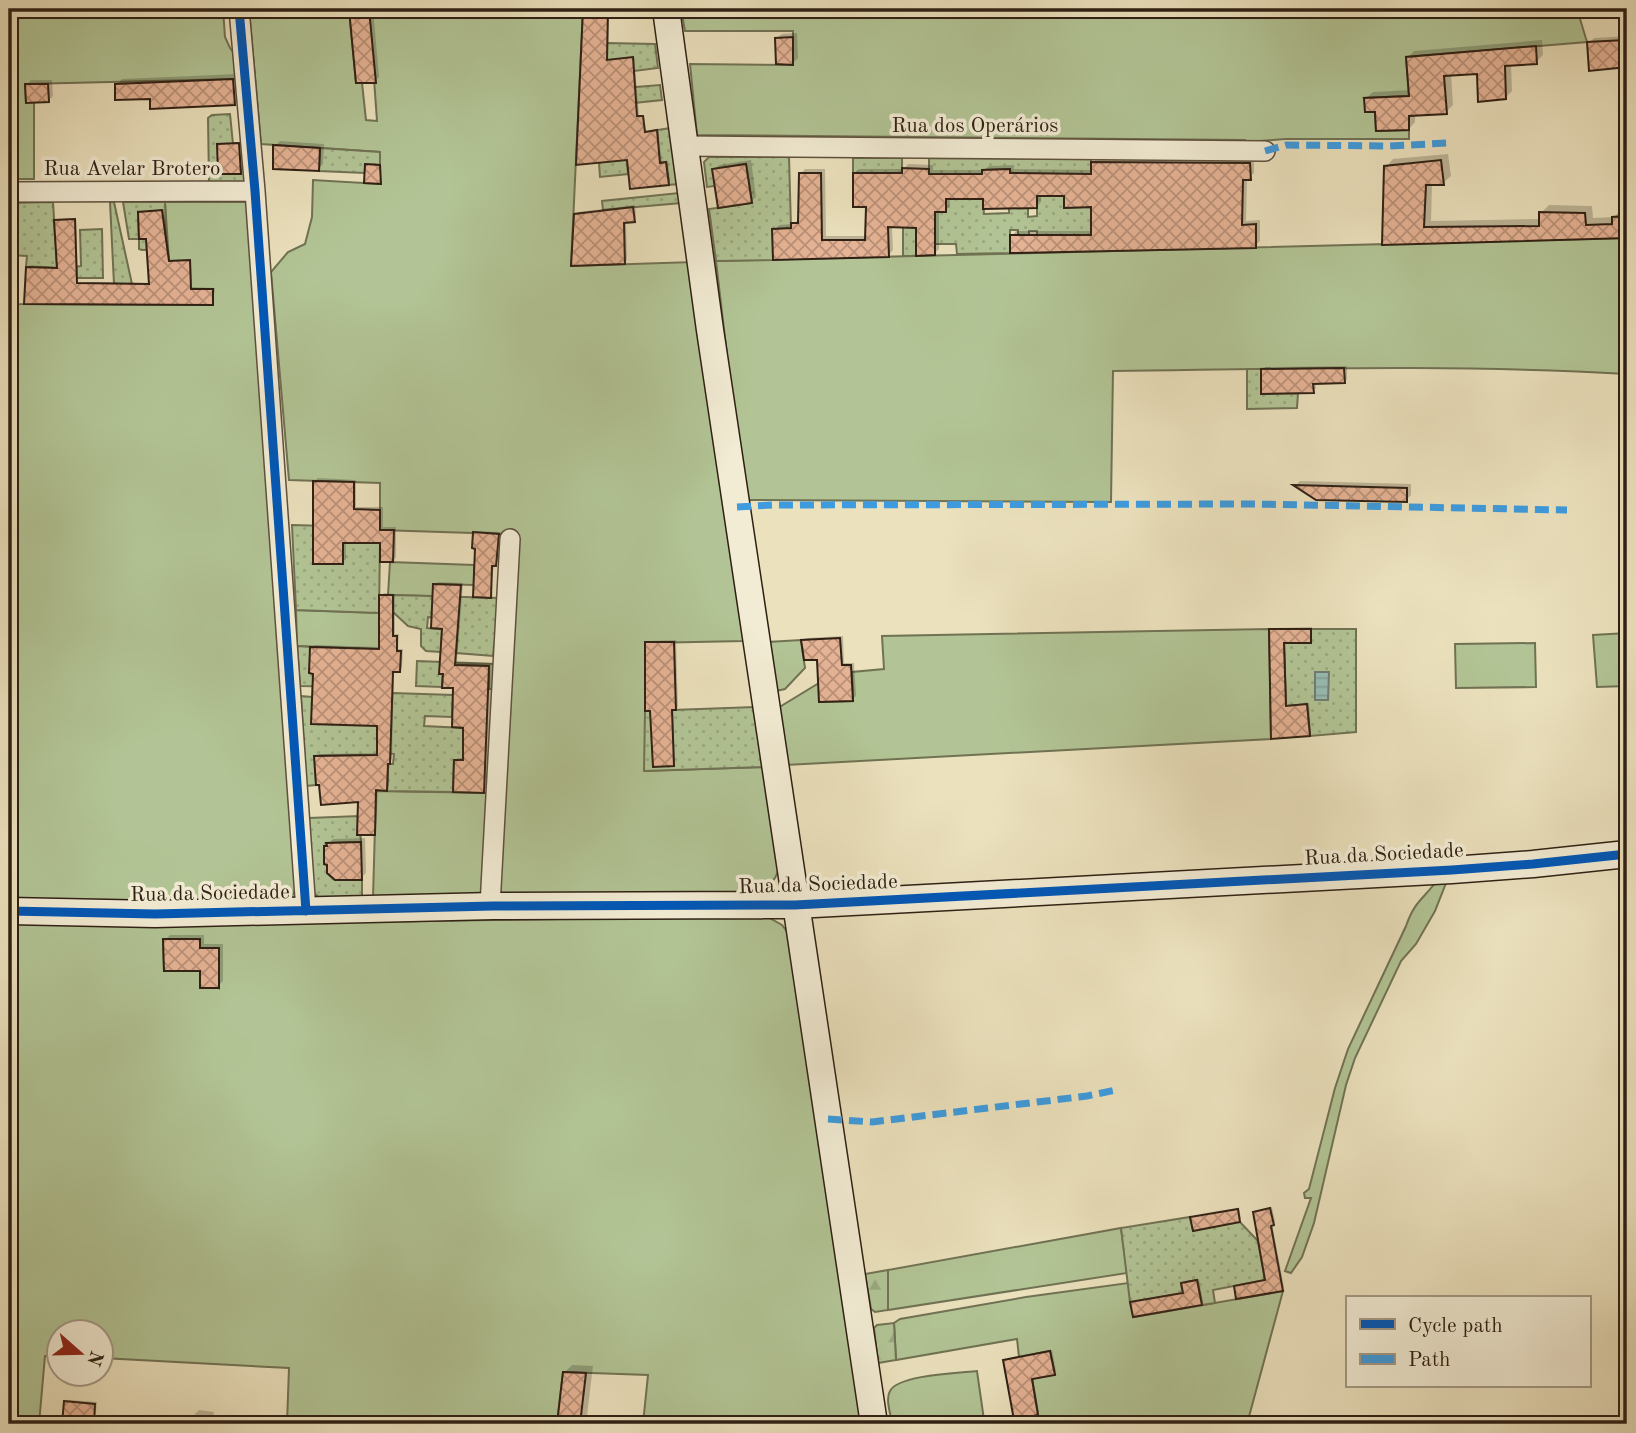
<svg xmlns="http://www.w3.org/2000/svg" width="1636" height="1433" font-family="'Old Standard TT',serif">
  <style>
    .grass { fill: #b2c495; stroke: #707254; stroke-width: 2; fill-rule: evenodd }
    .forest { fill: url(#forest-firs); stroke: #707254; stroke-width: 2 }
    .garden { fill: url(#garden-dots); stroke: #707254; stroke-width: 2 }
    .water { fill: url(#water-rules); stroke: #6e7e74; stroke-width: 2 }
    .shadow { fill: #0003 }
    .building { fill: url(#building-cross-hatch); stroke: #2f2014; stroke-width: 2 }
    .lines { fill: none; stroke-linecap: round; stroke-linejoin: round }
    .street-casing { stroke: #5e503e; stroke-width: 22 }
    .secondary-casing { stroke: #2f2014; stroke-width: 29 }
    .street { stroke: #f2ecd4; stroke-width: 19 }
    .secondary { stroke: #f2ecd4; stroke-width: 26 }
    .quiet { stroke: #3d9bde; stroke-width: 7; stroke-dasharray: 14 7; stroke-linecap: butt }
    .cycleway-casing { stroke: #f2ecd4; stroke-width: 13 }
    .cycleway { stroke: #0057b8; stroke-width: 9 }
    .labels { text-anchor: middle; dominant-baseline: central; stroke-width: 7; stroke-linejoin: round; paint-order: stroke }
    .street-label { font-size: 21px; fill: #2f2014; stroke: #f2ecd4 }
  </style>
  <defs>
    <pattern id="forest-firs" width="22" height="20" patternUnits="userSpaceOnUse" patternTransform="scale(1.75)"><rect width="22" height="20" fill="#b2c495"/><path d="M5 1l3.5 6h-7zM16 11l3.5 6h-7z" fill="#99a880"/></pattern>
    <pattern id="garden-dots" width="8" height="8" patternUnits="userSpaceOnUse" patternTransform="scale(1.75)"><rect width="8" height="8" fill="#b2c495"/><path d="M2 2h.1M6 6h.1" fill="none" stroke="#99a880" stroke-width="1.8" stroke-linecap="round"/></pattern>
    <pattern id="water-rules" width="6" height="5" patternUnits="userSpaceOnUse" patternTransform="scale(1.75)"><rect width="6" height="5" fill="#98bdb4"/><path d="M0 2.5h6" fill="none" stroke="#83a29a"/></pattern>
    <pattern id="building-cross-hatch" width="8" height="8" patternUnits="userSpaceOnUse" patternTransform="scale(1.75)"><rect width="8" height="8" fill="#e5b395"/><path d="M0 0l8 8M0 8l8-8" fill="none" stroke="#ba9178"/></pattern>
  </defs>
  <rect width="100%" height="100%" fill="#ebe1bd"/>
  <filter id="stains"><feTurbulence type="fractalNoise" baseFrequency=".00286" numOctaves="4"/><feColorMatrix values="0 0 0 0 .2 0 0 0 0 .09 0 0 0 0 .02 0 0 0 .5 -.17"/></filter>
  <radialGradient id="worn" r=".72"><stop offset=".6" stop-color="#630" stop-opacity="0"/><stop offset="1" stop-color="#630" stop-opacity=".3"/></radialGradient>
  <path class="grass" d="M9,9h214l2,28 5,11 7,9 1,22 -213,5 1,18h8v77h-25z
    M249,9h100l7,74h6l4,37 11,1 -8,-112h214l-12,257 123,-4 50,379 -98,2 -1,128 118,-4 18,96c-7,23 -13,27 -37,31h-248l7,-360 -123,-4v-47l-91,-3 -18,-208 17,-20 17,-8 7,-27 1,-37 67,4 -1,-32 -118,-8z
    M681,9h896l10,33 -181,15 3,39 -45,2 11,14 1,19 33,-1v9h-124l-39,3 -1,-2 -548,-5 -7,-71 103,1v-34h-108z
    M165,202h82l48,687 -3,8 -8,5 -275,-1v-652l3,55 201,1v-16h-22l-22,-28z
    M1627,238v136c-171,-10 -342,-5 -514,-3l-2,131 -367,-2 -28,-239z
    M390,562l84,3v20l-40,-1 -1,12 -45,-1z
    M296,610l83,3v36l-82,-3z
    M1269,629l2,110 -485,26 -8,-57 41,-25v19l34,-1 -1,-29 32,-3 -2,-33z
    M1627,633v53l-30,1 -4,-52z
    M801,640l4,28 -20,21 -9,2 -8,-49z
    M1535,643l1,44 -80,1 -1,-44z
    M376,791l116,2 -10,101 -109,4z
    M1438,879l8,4 -11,28 -19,33 -15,17 -46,97 -9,27 -32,138 -12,34 -11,16 -6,-2 26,-73h-6l-1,-5 5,-4 26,-101 13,-39 58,-123c9,-26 18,-27 32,-47z
    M766,916l16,9 12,16 70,483h-221l5,-49 -85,-3 -6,52h-348l1,-7 77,6 2,-55 -187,-10v-26h-42l-1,24h-14l-6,68h-24l1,-10 -7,-1v-490l209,1zM163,939h37v9h19v40l-19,-17h-36z
    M1121,1228l6,45 -239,37v-40z
    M1128,1283l6,34 149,-26 -36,133h-78v-5l-95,5h-182c-1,-9 -7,-25 -2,-33 8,-16 68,-18 87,-20l7,49 29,-3 1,2 24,-4 -6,-36 23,-5 -5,-23 -31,6 -2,-18 -121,21 -2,-37 6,-4 126,-22z"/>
  <path class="forest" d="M888,1270v40l-13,2 -4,-3 -6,-35z
    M894,1323l2,37 -18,3 -4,-35 3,-3z"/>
  <path class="garden" d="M607,43l48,1 3,24 -24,3 -36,-10z
    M660,85l2,15 -37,4 -1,-16z
    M230,114l3,30 10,-1 2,40h-36l-1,-65 4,-3z
    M671,128l7,56 -9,1 -3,-23 -19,2 -1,-3 -19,1 1,12 -28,3 -1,-14c22,-3 37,-23 59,-25l-1,-8z
    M320,148l60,4v13h-14l-1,8 -46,-2z
    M709,157h80l2,71 -18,32 -57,1 -7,-52 43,-6 -6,-39 -33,5 2,17 -8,1 -3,-25z
    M853,158h49v15h-49z
    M929,158l162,1v15l-63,14v29l9,-1v-20h27v12l27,-1v28h-27l-1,10 -26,1v-15h-8v6h-11v-7h-8v23l-53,1 -1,-10h-21v-32h11v-22l11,9h26l1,15 25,-1 1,-44 -27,1 -1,4h-53z
    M679,193l2,10 -78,7 -1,-9z
    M53,202l4,66 -31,-1 1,-11 -18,-1v-52z
    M110,202h4l18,82h-18z
    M123,202h42l1,28 -28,-18 1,27 27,-2 1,12 -25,1 -3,-1v-10h-10z
    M930,212l-14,44h-13v-29z
    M102,229l1,49h-33l-1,-10 12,-2 -1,-36z
    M1247,369h14l1,25 36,-1 -1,15 -50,1z
    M292,525l70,2v16h18l-1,70 -83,-3z
    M393,595l107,3 -7,58 -37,-3 2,-33 -30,-3 -1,11 15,1 -1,23 -15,-1 -5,-5v-17l-13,-3 -15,-14z
    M1311,629h45v103l-46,4 -3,-32 -21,2 -2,-63 27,-1z
    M297,646l13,1v26l43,2 2,-27 8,1v16l12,1 1,-17h3l-1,22h-16v15l16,2 -1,22h-23v-13h5v-10l-59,-1z
    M417,661l78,3 -1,25h-5v-23l-46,-2 -1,23 -26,-1z
    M392,693l61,2 -1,22 -27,-1 -1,10 40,2 -1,32h-9l-1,32 -66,-1 1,-27h5l1,-10 -7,-1z
    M301,696l11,1 65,29v29l-62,1 1,29 -10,1z
    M755,707l8,60 -119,4 1,-60z
    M359,816l2,26 -34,1v3h-3v18l3,1v8l8,7h27v18l-41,1 -7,-6 -5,-75z
    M1190,1217l3,13 47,-8 18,19 7,39 -52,10 2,13 -13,2 -5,-25 -16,3 2,10 -53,9 -9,-74z"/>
  <path class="water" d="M1315,672h14l-1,28h-13z"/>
  <path class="shadow" d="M351,9h22l6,68 -4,4h-18z
    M585,9h24l-1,50 26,-3 5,59h5l2,16 12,-2 4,33 6,-1 2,20 -2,2 -40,-25 -50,5z
    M797,33l1,25 -5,5 -16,-25 5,-4z
    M1627,36l-1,30 -37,-23 5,-5z
    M1542,40l1,15 -7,7 -25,2 1,27 -7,7 -26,-26 -28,2 2,31 -7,7 -31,2v8l-6,7 -32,-19 -11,-12 7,-6 37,-2 -2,-32 6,-7z
    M238,74l2,24 -6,5 -82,-5 -35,-13 5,-6z
    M31,80h21l1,16 -5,5 -21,-16z
    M1627,136v53l-5,-49z
    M280,141l44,3 -1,20 -5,5 -43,-23z
    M240,142l2,28 -2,2 -21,-27z
    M1448,154l3,22 -8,7 -11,1 -1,37 110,-2v-6l8,-8 43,1 1,12 21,-1 7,-7 6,-1v28l-243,6 2,-76 7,-8z
    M1098,158l156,1v14l-7,5 -1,43 14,-1v21l-5,5 -243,-10 4,-5h77v-25l-28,-12 -24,1v7l-5,5 -51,-10h-35v9l-4,4h-7v39l-4,4 -17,-27h-26l1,24 -4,5 -115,-25 5,-5 14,-1 7,-5 1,-45 4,-5h20l1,67h41v-30l-13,-32 5,-5h45l4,-5 25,1v5h51l5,-4 25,-1v4l79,1v-8z
    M751,160l5,37 -5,4 -37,-31 5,-5z
    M369,163l12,1 -1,18 -13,-17z
    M635,205l1,12 -10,4 1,39 -3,3 -49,-48 3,-3z
    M164,209l6,51 21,-1 1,28 23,1 -2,15 -188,-1 3,-35 2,-2 29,2 -3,-47 2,-1 18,-1 2,64 73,1 -3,-46 -8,-24z
    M1347,366v13l-3,3h-29l1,6 -3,3 -50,-21 2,-3z
    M318,478l38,2v27h27v20h13v30l-3,4 -11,-19h-36v17l-4,4 -27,-82z
    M1300,481l111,3v11l-5,5 -90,-2 -20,-13z
    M477,531l23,1 -2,30 -4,2 -4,32 -13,-49 -2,-14z
    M438,582l25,1 -6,79 35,1 -6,125 -3,3 -28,-31 3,-2h7v-32l-10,-40 -20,-101z
    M384,593l11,1v40h4l-1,15h5l-1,19 -8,3 -2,88 -3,3v24l-3,3h-8l-2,41 -2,3 -15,-32 -43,-44 3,-3 59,-1 1,-29 -64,-52 -3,-24 3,-3 65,2 1,-51z
    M1312,627l-2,14h-25l2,64 22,-2 2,29 -38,6 -2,-108 2,-2z
    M843,636l1,27h10l2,33 -4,3 -49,-58 3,-3z
    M676,640l2,67 -5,2 2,54 -2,2 -26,-122 2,-2z
    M365,838l1,35 -5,5 -36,-31 8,-8z
    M170,935h34v9h19v37l-5,5 -16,-17 -37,-29z
    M1272,1207l3,15 -3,2 12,63 -2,2 -46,-2 31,-8 -12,-67z
    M1239,1208l2,11 -2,2 -47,-3z
    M1199,1279l4,23 -2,2 -69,-1 53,-10 -2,-10 2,-2z
    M1052,1350l4,21 -23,6 6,35 -2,2 -32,-54z
    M572,1365l21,1 -7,58h-27l5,-51z
    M68,1400l29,2 -2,18 40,4h-71z
    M199,1410l15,2 -2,12h-18v-9z
    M9,1412h8l-1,12h-7z
    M1147,1418h23v6h-25z"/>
  <path class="building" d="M349,9h20l7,74h-20z
    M583,9h25l-1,51 26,-3 4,59h6l2,16 12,-2 3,33 6,-1 3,23 -39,4 -3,-29 -51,5z
    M793,37v28l-17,-1 -1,-26z
    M1625,40l2,27 -38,4 -2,-29z
    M1536,46l1,18 -32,2 1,33 -28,3 -1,-28 -33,2 3,38 -38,2v14l-33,1 -1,-19h-10l-1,-14 45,-2 -3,-39z
    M233,79l2,26 -85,4v-10l-35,1v-16z
    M25,84h23l1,18 -23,1z
    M239,143l2,31h-23l-1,-30z
    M273,145l47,3 -1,23 -46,-2z
    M1441,160l3,25h-18l-2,42 115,-1v-14l46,1 1,12 26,-1v-7l15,-1v22l-245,7 2,-79z
    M1091,162l159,1 1,17h-8l-1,45 14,-1v24l-246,5v-18h81v-28l-27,1v-12h-27v12l-54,1v-10h-37v13h-11v43l-19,1v-28l-28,-1 1,30 -116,3 -1,-31 19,-1v-5h7l1,-50h22l1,67h43l1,-33h-13v-34h49v-5l27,1v5h53v-4l28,-1v4l81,1z
    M365,164l15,1 1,19 -17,-1z
    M746,164l6,39 -34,5 -6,-39z
    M633,207l2,15 -11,1 1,41 -54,2 3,-52z
    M162,210l7,51 21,-1 1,29h22v16l-189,-1 2,-37 31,1 -3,-48 21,-1 2,64 72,1 -3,-45h-7l-1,-27z
    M1344,368l1,15 -32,1 1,9 -53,1v-25z
    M313,481l41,1v27l26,1v20h14l-1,32h-13v-19h-37v21h-30z
    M1293,485l114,3v14l-91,-2z
    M473,532l26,2 -3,32h-4l-1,32 -18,-1 2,-48 -3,-1z
    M433,584l28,1 -6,80 34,1 -5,127 -31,-1 1,-32h9v-32l-11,-1 1,-39h-11l1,-14h-4l3,-45 -11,-1z
    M379,595h14v41h4v15h4l-1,21h-7l-3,92h-2l-1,27 -11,-1 -1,45h-18l1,-33 -37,3 -2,-20h-3l-2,-29 63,-1v-29l-66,-2 2,-50 -4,-1 1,-26 69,2z
    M1269,629h42v14h-27l2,63 21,-2 3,32 -39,3z
    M840,638l2,27h9l2,36 -34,1 -2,-42h-13l-3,-20z
    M645,642h29l2,68h-4l2,56 -21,1 -3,-56h-5z
    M361,842l1,38h-27l-8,-7v-8l-3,-1v-18h3l-1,-3z
    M163,939h37v9h19v40h-19v-17h-36z
    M1270,1208l4,17 -3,1 12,65 -47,8 -2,-13 31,-6 -12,-68z
    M1238,1209l2,13 -47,9 -3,-14z
    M1197,1280l5,25 -69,12 -3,-15 53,-9 -2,-10z
    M1050,1351l5,24 -23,4 6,36 -24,5 -11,-60z
    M563,1372l23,1 -6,51h-23z
    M64,1401l31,3 -1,20h-32z"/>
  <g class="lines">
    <defs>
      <path id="street" d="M239,9l16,182 51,720
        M685,146l580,5
        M9,192l246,-1
        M490,906l20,-367"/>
      <path id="secondary" d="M666,9l44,321 164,1094
        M9,911l146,3 338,-8 302,-1 657,-35 81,-6 94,-10"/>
    </defs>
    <use href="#street" class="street-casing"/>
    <use href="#secondary" class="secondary-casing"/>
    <use href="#street" class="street"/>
    <use href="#secondary" class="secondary"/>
    <path class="quiet" d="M1265,151l21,-6 104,1 58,-3
      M737,507l36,-2 482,-1 312,6
      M828,1119l44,3 215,-26 29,-6"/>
    <defs>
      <path id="cycleway" d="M239,9l16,182 51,720
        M9,911l146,3 338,-8 302,-1 657,-35 81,-6 94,-10"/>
    </defs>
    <use href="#cycleway" class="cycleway-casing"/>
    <use href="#cycleway" class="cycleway"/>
  </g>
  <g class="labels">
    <g class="street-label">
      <text x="975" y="126">Rua dos Operários</text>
      <text x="132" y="169">Rua Avelar Brotero</text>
      <text transform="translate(1384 855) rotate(-3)">Rua da Sociedade</text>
      <text transform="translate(818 885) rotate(-2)">Rua da Sociedade</text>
      <text transform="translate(210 894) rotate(-1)">Rua da Sociedade</text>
    </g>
  </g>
  <rect width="1636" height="1433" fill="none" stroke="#ebe1bd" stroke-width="35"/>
  <rect x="10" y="10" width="1615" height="1412" fill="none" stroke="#2f2014" stroke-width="3.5"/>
  <rect x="18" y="18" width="1601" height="1398" fill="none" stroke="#2f2014" stroke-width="2"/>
  <rect x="1346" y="1296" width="245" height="91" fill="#f2ecd4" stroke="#a49a87" stroke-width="2"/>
  <rect x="1360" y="1319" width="35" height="10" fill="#0057b8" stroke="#a49a87" stroke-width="2"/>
  <text x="1408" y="1332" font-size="21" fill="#2f2014">Cycle path</text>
  <rect x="1360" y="1354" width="35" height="10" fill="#3d9bde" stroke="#a49a87" stroke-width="2"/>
  <text x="1408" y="1366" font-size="21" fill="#2f2014">Path</text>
  <g transform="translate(80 1353) rotate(110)"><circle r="33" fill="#f2ecd4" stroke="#a49a87" stroke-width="2"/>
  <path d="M0-5L12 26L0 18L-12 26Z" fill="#8f2418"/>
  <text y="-10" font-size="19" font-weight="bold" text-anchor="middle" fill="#2f2014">N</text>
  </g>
  <rect width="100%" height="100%" filter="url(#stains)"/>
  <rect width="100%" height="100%" fill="url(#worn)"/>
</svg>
